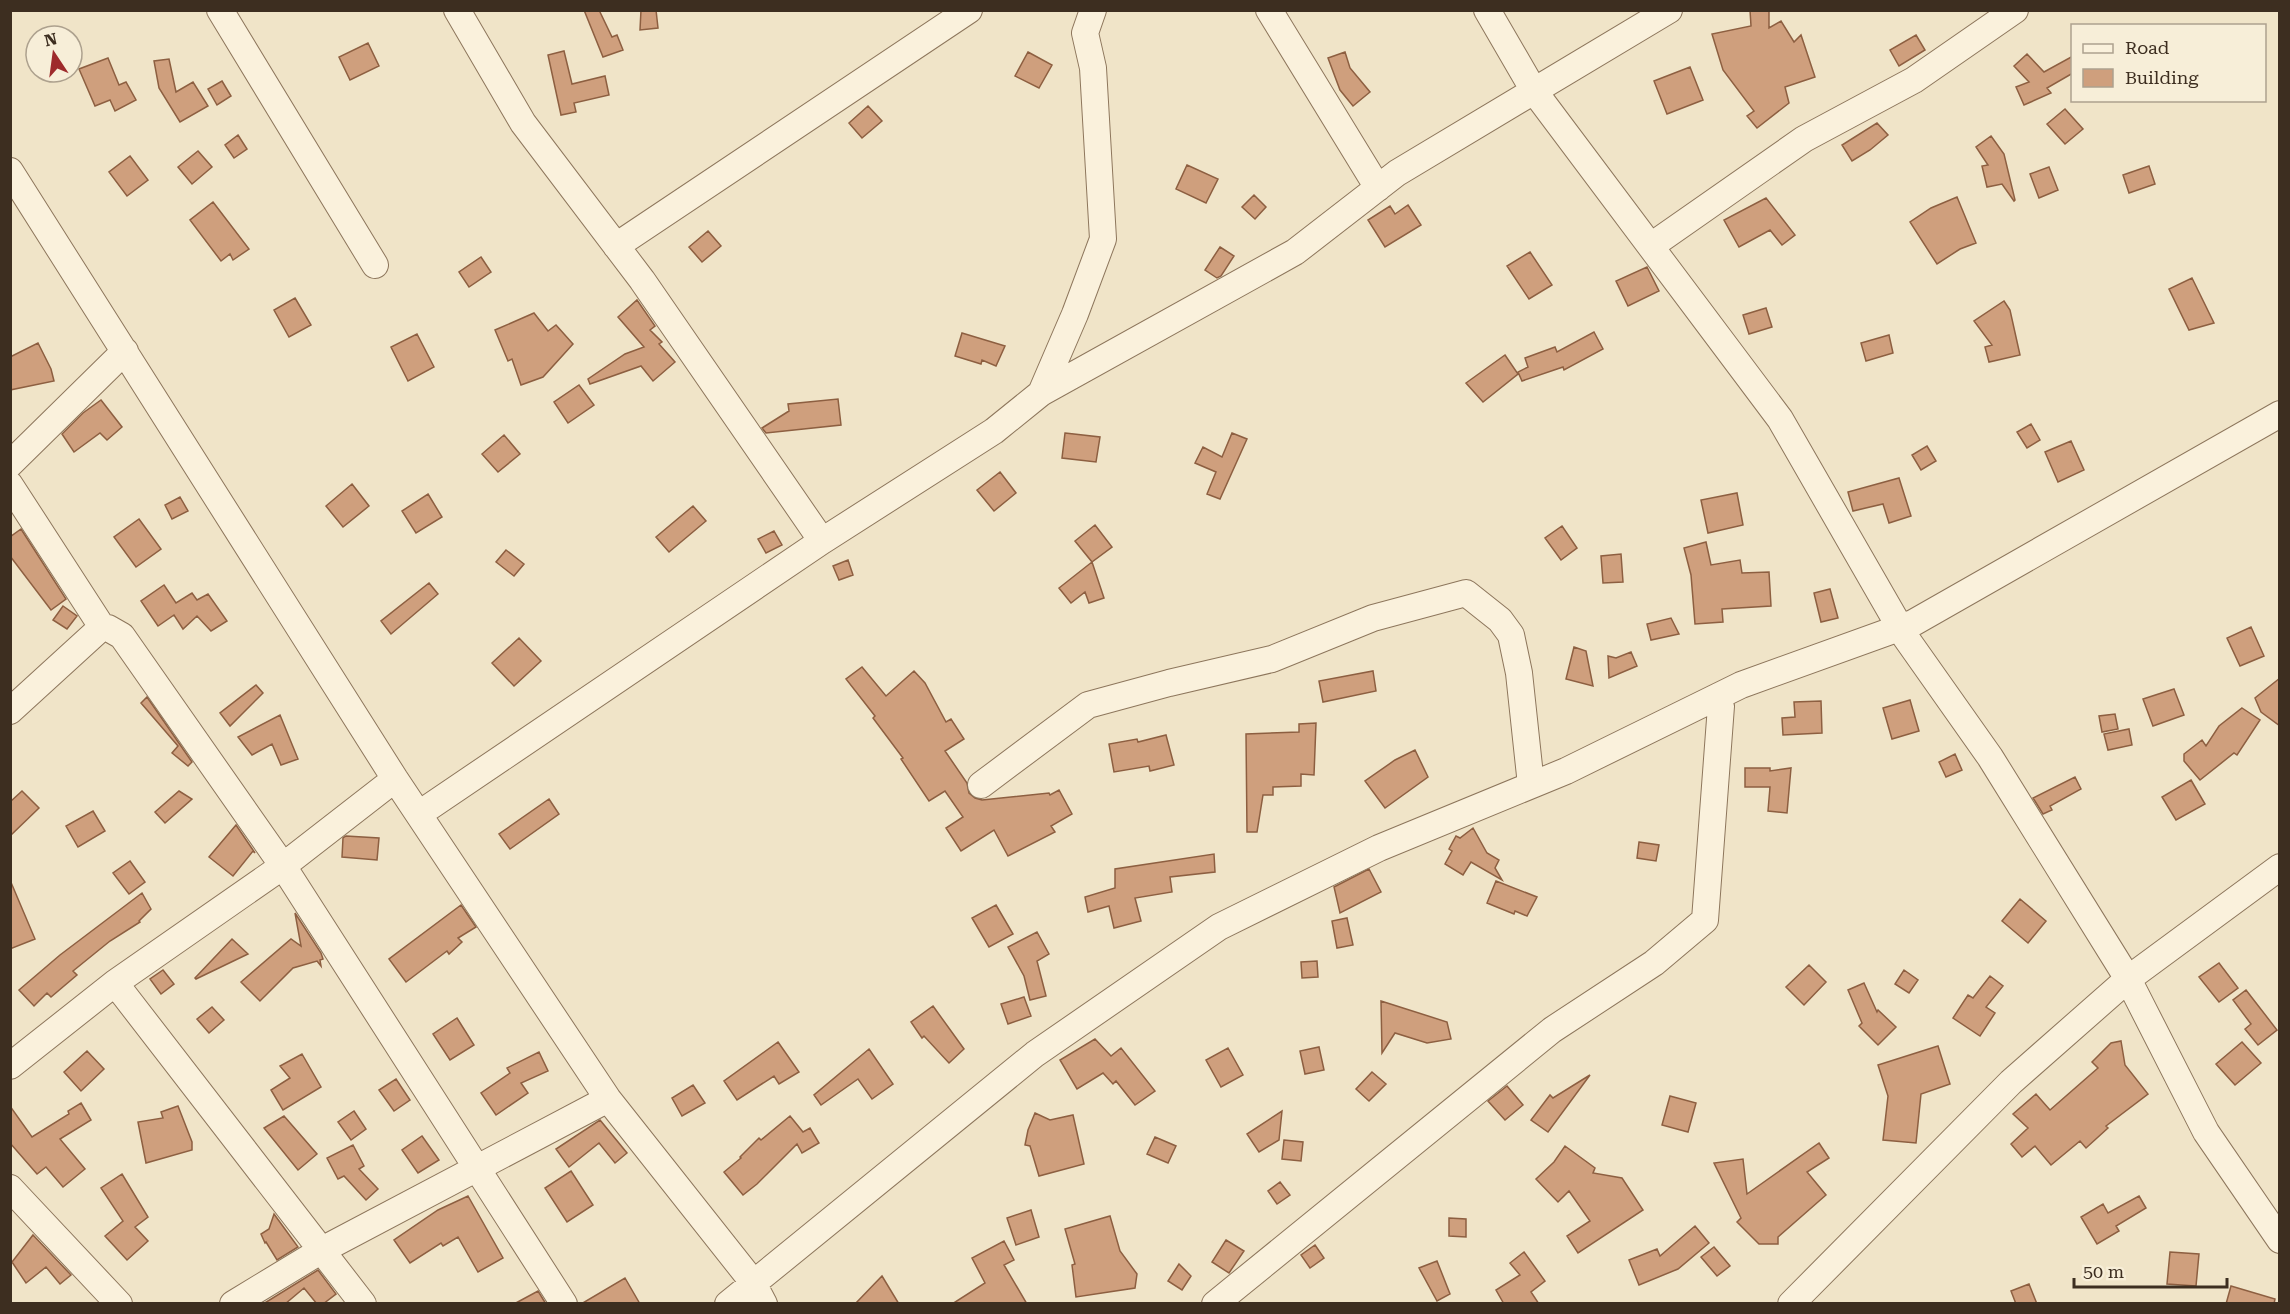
<svg xmlns="http://www.w3.org/2000/svg" width="2290" height="1314" font-family="'Roboto Serif',serif">
  <style>
    .building { fill: #cf9f7d; stroke: #8d5f41; stroke-width: 1.5 }
    .lines { fill: none; stroke-linecap: round; stroke-linejoin: round }
    .minor-casing { stroke: #8d765c; stroke-width: 28 }
    .minor { stroke: #faf1dc; stroke-width: 26 }
  </style>
  <rect width="100%" height="100%" fill="#f0e4c8"/>
  <path class="building" d="M584,10h15l13,27 5,-2 6,15 -20,7z
    M641,10h15l2,18 -18,2z
    M1750,10h19v18l12,-7 13,21 7,-7 14,42 -30,10 4,16 -32,25 -10,-12 7,-5 -31,-41 -11,-36 39,-8z
    M1916,35l9,15 -26,16 -9,-16z
    M368,43l11,23 -29,14 -11,-23z
    M564,51l8,33 33,-8 4,19 -35,8 2,9 -15,3 -13,-60z
    M1028,52l24,13 -13,23 -24,-12z
    M1345,52l5,16 20,24 -17,14 -13,-16 -12,-32z
    M2027,54l17,18 29,-16v17l-26,15 4,5 -27,12 -8,-18 13,-5 -15,-16z
    M108,58l11,27 7,-3 10,18 -21,11 -5,-11 -15,6 -16,-37z
    M169,59l7,33 17,-10 15,24 -28,16 -21,-34 -5,-27z
    M1690,67l13,33 -36,14 -13,-33z
    M222,81l9,15 -14,9 -9,-16z
    M868,106l14,15 -20,17 -13,-15z
    M2065,109l18,20 -18,15 -18,-20z
    M1877,123l11,12 -18,15 -18,11 -10,-16z
    M238,135l9,14 -13,9 -9,-13z
    M1991,136l13,18 11,46 -1,1 -12,-17 -15,3 -5,-21 6,-1 -12,-18z
    M198,151l14,16 -20,17 -14,-17z
    M130,156l18,24 -21,16 -18,-24z
    M1187,165l31,14 -12,24 -30,-14z
    M2149,166l6,18 -26,9 -6,-18z
    M2049,167l9,23 -19,8 -9,-24z
    M1254,195l12,12 -11,12 -13,-12z
    M1957,197l19,46 -16,6 -23,15 -27,-42 21,-14z
    M1766,198l29,37 -13,10 -12,-15 -31,17 -15,-27z
    M213,202l36,47 -16,11 -3,-6 -9,7 -31,-41z
    M1408,205l13,20 -36,22 -17,-27 22,-14 5,8z
    M708,231l13,15 -19,16 -13,-15z
    M1220,247l14,9 -13,20 -4,2 -12,-8z
    M1530,252l22,33 -23,14 -22,-33z
    M481,257l10,15 -22,15 -10,-15z
    M1647,267l12,24 -31,15 -12,-25z
    M2192,278l22,45 -25,7 -20,-41z
    M295,298l16,27 -22,12 -15,-27z
    M637,300l18,26 -5,4 12,12 -3,2 16,18 -22,19 -12,-15 -51,18 -2,-5 37,-25 19,-7 -26,-30z
    M2004,301l6,9 10,45 -31,7 -4,-15 7,-2 -18,-24z
    M1766,308l6,19 -23,7 -6,-19z
    M534,313l14,18 8,-6 17,19 -30,33 -22,8 -9,-26 -4,2 -13,-31z
    M1594,332l9,17 -39,21 -1,-3 -41,14 -4,-9 10,-5 -3,-9 30,-11 2,5z
    M962,333l43,13 -9,20 -14,-6 -1,4 -26,-8z
    M417,334l17,33 -26,14 -17,-34z
    M1889,335l4,18 -27,8 -5,-18z
    M38,343l13,26 3,12 -44,9v-33z
    M1505,355l13,19 -35,28 -17,-19z
    M579,385l15,20 -26,18 -14,-21z
    M838,399l3,26 -75,8 -4,-5 27,-17 -1,-7z
    M101,400l21,27 -15,13 -7,-7 -26,19 -12,-18 21,-21z
    M2031,424l9,16 -13,8 -10,-16z
    M1065,433l35,4 -4,25 -34,-4z
    M1232,433l15,6 -27,60 -13,-5 9,-22 -21,-9 8,-16 19,10z
    M504,435l16,19 -22,18 -16,-18z
    M2071,441l13,29 -26,12 -13,-30z
    M1927,446l9,15 -15,9 -9,-15z
    M1000,472l16,21 -22,18 -17,-21z
    M1899,478l12,38 -22,7 -6,-19 -30,7 -5,-19z
    M352,484l17,22 -26,21 -17,-21z
    M1737,493l6,32 -35,8 -7,-33z
    M428,494l14,23 -26,16 -14,-22z
    M180,497l8,14 -16,8 -7,-14z
    M693,506l13,15 -37,31 -13,-15z
    M139,519l22,30 -25,18 -22,-30z
    M1095,525l17,22 -20,15 12,36 -15,5 -4,-11 -14,11 -12,-15 33,-26 -17,-21z
    M1562,526l15,22 -16,12 -16,-22z
    M21,529l45,70 -15,11 -41,-54v-19z
    M774,531l8,14 -16,8 -8,-14z
    M1706,542l5,23 29,-5 2,13 27,-1 2,34 -49,3 1,13 -28,2 -4,-49 -7,-27z
    M506,550l18,14 -10,12 -18,-14z
    M1621,554l2,28 -20,1 -2,-27z
    M848,560l5,15 -14,5 -6,-14z
    M429,583l9,11 -47,40 -10,-13z
    M164,585l12,18 16,-10 5,7 11,-6 19,27 -16,10 -14,-15 -14,13 -9,-14 -16,11 -17,-25z
    M1830,589l8,29 -17,4 -7,-29z
    M63,606l14,10 -10,13 -14,-9z
    M1671,618l8,16 -28,6 -4,-16z
    M2251,627l13,29 -24,10 -13,-28z
    M519,638l22,23 -27,25 -22,-23z
    M1574,647l12,4 7,35 -27,-7z
    M1631,652l6,14 -28,12 -1,-22 8,2z
    M862,667l24,29 28,-25 11,12 21,39 5,-3 13,20 -19,12 22,32 2,10 6,5 7,2 67,-7 1,2 9,-5 13,24 -21,12 4,6 -47,24 -14,-26 -33,21 -15,-23 17,-11 -18,-26 -16,10 -28,-42 2,-1 -30,-40 2,-2 -29,-37z
    M1373,671l3,20 -53,11 -4,-21z
    M2280,678v48l-19,-14 -6,-14z
    M256,685l7,8 -33,33 -10,-13z
    M2174,689l10,26 -31,11 -10,-27z
    M147,697l45,65 -4,4 -16,-13 6,-7 -37,-43z
    M1910,700l9,31 -27,8 -9,-31z
    M1821,701l1,32 -39,2 -1,-17 13,-1 -1,-15z
    M2242,708l18,12 -23,35 -3,-2 -34,27 -16,-19v-7l18,-14 4,6 13,-20z
    M2115,714l3,15 -16,3 -3,-16z
    M280,715l18,44 -17,6 -9,-21 -20,11 -14,-18z
    M1316,723l-2,52 -13,-1v12l-28,1v8h-10l-6,37h-10l-1,-98 53,-2v-8z
    M2129,729l3,16 -24,5 -4,-16z
    M1166,735l8,30 -24,6 -1,-5 -35,6 -5,-28 28,-5 1,3z
    M1415,750l13,27 -43,31 -20,-27 30,-21z
    M1955,754l7,16 -16,7 -7,-15z
    M1745,768h25v3l21,-3 -4,45 -19,-2 2,-24h-25z
    M2075,777l6,12 -31,17 2,4 -9,4 -10,-16z
    M2191,780l14,24 -29,16 -14,-23z
    M22,791l17,17 -29,28v-34z
    M179,791l13,8 -27,24 -10,-11z
    M549,799l10,15 -49,35 -11,-15z
    M93,811l12,20 -27,16 -12,-21z
    M236,825l19,28 -2,-2 -20,25 -24,-19z
    M1473,828l14,25 12,7 -4,8 7,12 -31,-18 -8,13 -18,-11 7,-13 -3,-2 7,-13 4,2z
    M346,836l33,2 -2,22 -35,-3 1,-19z
    M1639,842l20,3 -3,16 -19,-3z
    M1214,854l1,18 -45,5 2,15 -37,6 6,23 -27,7 -5,-22 -21,6 -3,-15 30,-9v-19z
    M130,861l15,21 -16,12 -16,-21z
    M1369,869l12,23 -41,21 -6,-26z
    M10,880l25,59 -25,10z
    M1496,881l41,16 -10,19 -12,-5 -1,3 -27,-11z
    M142,893l9,16 -12,12 1,1 -30,19 -37,30 4,4 -26,22 -4,-4 -13,13 -15,-16 41,-35z
    M2020,899l26,22 -18,22 -26,-22z
    M461,905l15,22 -18,11 4,4 -13,12 -2,-3 -41,31 -17,-23z
    M996,905l17,29 -24,13 -17,-29z
    M295,913l26,40 2,6 -3,1 1,6 -4,-5 -24,7 -33,33 -19,-19 50,-43 10,7z
    M1347,918l6,27 -16,3 -5,-27z
    M1037,932l12,22 -12,7 9,35 -16,4 -6,-24 -16,-29z
    M232,939l16,15 -52,25 -1,-1z
    M1317,961l1,16 -16,1 -1,-16z
    M2219,963l19,25 -19,14 -20,-25z
    M1809,965l17,17 -22,23 -18,-18z
    M163,970l11,14 -13,10 -11,-15z
    M1904,970l14,10 -9,13 -14,-9z
    M1990,976l13,10 -17,21 9,6 -15,23 -27,-18 15,-23 5,3z
    M1864,983l13,29 1,-2 18,17 -18,18 -19,-19 3,-3 -14,-33z
    M2246,990l31,40 -19,15 -13,-16 6,-5 -18,-24z
    M1024,997l7,19 -23,8 -7,-20z
    M1381,1001l66,21 4,17 -24,4 -32,-10 -13,20z
    M933,1006l31,43 -15,14 -25,-27 -2,2 -11,-16z
    M212,1007l12,13 -15,13 -12,-14z
    M457,1018l17,27 -24,15 -17,-26z
    M1095,1039l16,17 10,-8 34,43 -20,14 -19,-24 -3,3 -10,-11 -26,16 -17,-29z
    M2121,1041l4,24 23,29 -42,32 2,2 -22,20 -6,-7 -29,24 -16,-19 -13,11 -11,-13 17,-16 -15,-14 23,-20 14,16 48,-42 -6,-6 19,-19z
    M778,1042l21,30 -20,12 -5,-8 -37,24 -13,-19z
    M2242,1042l19,21 -26,22 -19,-21z
    M1938,1046l12,38 -29,10 -5,49 -33,-3 5,-44 -10,-31z
    M1319,1047l5,23 -19,4 -5,-23z
    M1228,1048l15,27 -22,12 -15,-27z
    M869,1049l24,35 -21,15 -14,-20 -37,26 -7,-10z
    M87,1051l17,18 -23,22 -17,-19z
    M539,1052l9,19 -27,12 7,10 -32,22 -15,-22 29,-20 -3,-5z
    M302,1054l19,33 -38,23 -12,-20 19,-12 -10,-12z
    M1372,1072l14,12 -17,17 -13,-12z
    M1590,1075l-42,57 -17,-12 19,-25 3,3z
    M396,1079l14,21 -16,11 -15,-21z
    M693,1085l12,18 -23,13 -10,-18z
    M1507,1086l16,19 -18,15 -17,-19z
    M1670,1096l26,7 -8,29 -26,-7z
    M81,1103l10,17 -31,19 25,30 -22,18 -17,-20 -9,7 -27,-31v-37l22,31 37,-23 -1,-3z
    M178,1106l14,36v8l-46,13 -8,-41 25,-4 -2,-6z
    M354,1111l12,18 -15,11 -13,-18z
    M1282,1111l-3,29 -20,12 -12,-18z
    M1035,1113l15,7 23,-5 11,49 -45,12 -9,-30 -5,-1 3,-15z
    M284,1116l33,38 -19,16 -34,-42z
    M790,1116l13,16 7,-4 9,15 -17,10 -5,-9 -40,40 -14,11 -19,-23 17,-14 -1,-1 19,-19 2,2z
    M600,1120l27,33 -12,10 -16,-20 -30,24 -13,-18z
    M422,1136l17,24 -21,13 -16,-23z
    M1155,1137l21,9 -8,17 -21,-9z
    M1284,1140l19,2 -2,19 -19,-2z
    M1819,1143l10,15 -22,14 19,23 -48,42v7h-19l-22,-22 4,-4 -27,-55 29,-4 4,35z
    M353,1145l11,21 -5,3 19,20 -12,11 -22,-24 -6,3 -11,-21z
    M1565,1146l30,22 -2,5 29,5 21,32 -65,43 -11,-17 23,-15 -21,-30 -11,11 -22,-23 18,-17z
    M571,1171l22,34 -26,17 -22,-34z
    M122,1174l26,43 -13,10 13,14 -21,19 -22,-24 18,-15 -22,-33z
    M1280,1182l10,13 -13,9 -9,-13z
    M468,1196l35,62 -25,14 -20,-35 -15,9 -2,-3 -31,20 -16,-23 44,-30z
    M2139,1196l7,12 -30,18 3,5 -22,13 -16,-27 22,-13 5,9z
    M1031,1210l8,27 -23,8 -9,-27z
    M274,1214l24,33 -21,13 -11,-18 -1,1 -4,-9 8,-5z
    M1110,1216l10,35 17,23 -2,14 -59,9 -4,-32 3,-1 -10,-35z
    M1449,1218l17,1v18l-17,-1z
    M1695,1226l14,17 -31,26 -39,16 -10,-25 28,-11 3,7z
    M33,1235l38,40 -11,9 -14,-17 -20,16 -14,-21z
    M1226,1240l18,11 -15,22 -17,-11z
    M1004,1241l10,19 -10,5 23,39h-75l33,-21 -13,-25z
    M1315,1245l9,13 -14,10 -9,-13z
    M1714,1247l16,19 -13,10 -16,-19z
    M1524,1252l21,29 -14,11 8,12h-35l-8,-14 24,-15 -10,-12z
    M2170,1252l29,2 -3,32 -29,-2z
    M1437,1261l13,33 -13,7 -18,-33z
    M1179,1264l12,12 -9,14 -14,-9z
    M318,1270l18,24 -13,10h-6l-13,-16 -19,16h-22z
    M882,1276l17,28h-44z
    M625,1278l15,26h-59z
    M2029,1284l8,20h-21l-5,-13z
    M2231,1286l44,13 -1,5h-48z
    M538,1291l8,13h-32z"/>
  <g class="lines">
    <defs>
      <path id="minor" d="M220,10l155,255
        M457,10l66,113 119,157 180,261
        M1269,10l109,178
        M1487,10l47,81 246,328 126,219 84,119 138,222 78,153 74,108
        M10,171l385,608 213,320 144,182 12,23
        M616,246l353,-236
        M1651,246l153,-107 110,-59 101,-70
        M1041,393l34,-79 28,-75 -10,-171 -8,-35 8,-23
        M10,464l115,-113
        M10,485l92,142 6,1 14,8 161,230 281,438
        M10,711l92,-84
        M981,785l107,-80 81,-22 103,-24 101,-41 93,-25 34,27 11,15 8,38 12,112
        M419,814l403,-273 172,-110 47,-38 254,-141 102,-79 272,-163
        M115,983l248,321
        M10,1066l105,-83 168,-117 112,-87
        M10,1188l109,116
        M233,1304l89,-54 286,-151
        M728,1304l307,-250 184,-127 160,-79 187,-77 175,-86 172,-62 367,-209
        M1215,1304l337,-274 102,-67 51,-43 16,-214
        M1791,1304l220,-222 117,-103 152,-112"/>
    </defs>
    <use href="#minor" class="minor-casing"/>
    <use href="#minor" class="minor"/>
  </g>
  <rect width="2290" height="1314" fill="none" stroke="#3d2e20" stroke-width="24"/>
  <rect x="2071" y="24" width="195" height="78" fill="#f7eed8" stroke="#ada18e" stroke-width="1.5"/>
  <rect x="2083" y="44" width="30" height="9" fill="#faf1dc" stroke="#ada18e" stroke-width="1.5"/>
  <text x="2125" y="54" font-size="18" fill="#3d2e20">Road</text>
  <rect x="2083" y="69" width="30" height="18" fill="#cf9f7d" stroke="#ada18e" stroke-width="1.5"/>
  <text x="2125" y="84" font-size="18" fill="#3d2e20">Building</text>
  <g transform="translate(54 54) rotate(347)"><circle r="28" fill="#f7eed8" stroke="#ada18e" stroke-width="1.5"/>
  <path d="M0-4.5L10 22L0 15L-10 22Z" fill="#9e2a2b"/>
  <text y="-9" font-size="16" font-weight="bold" text-anchor="middle" fill="#3d2e20">N</text>
  </g>
  <path d="M2074 1278v9h153v-9" fill="none" stroke="#3d2e20" stroke-width="3"/>
  <text x="2083" y="1278" font-size="18" fill="#3d2e20" stroke="#f7eed8" stroke-width="4.5" paint-order="stroke">50 m</text>
</svg>
